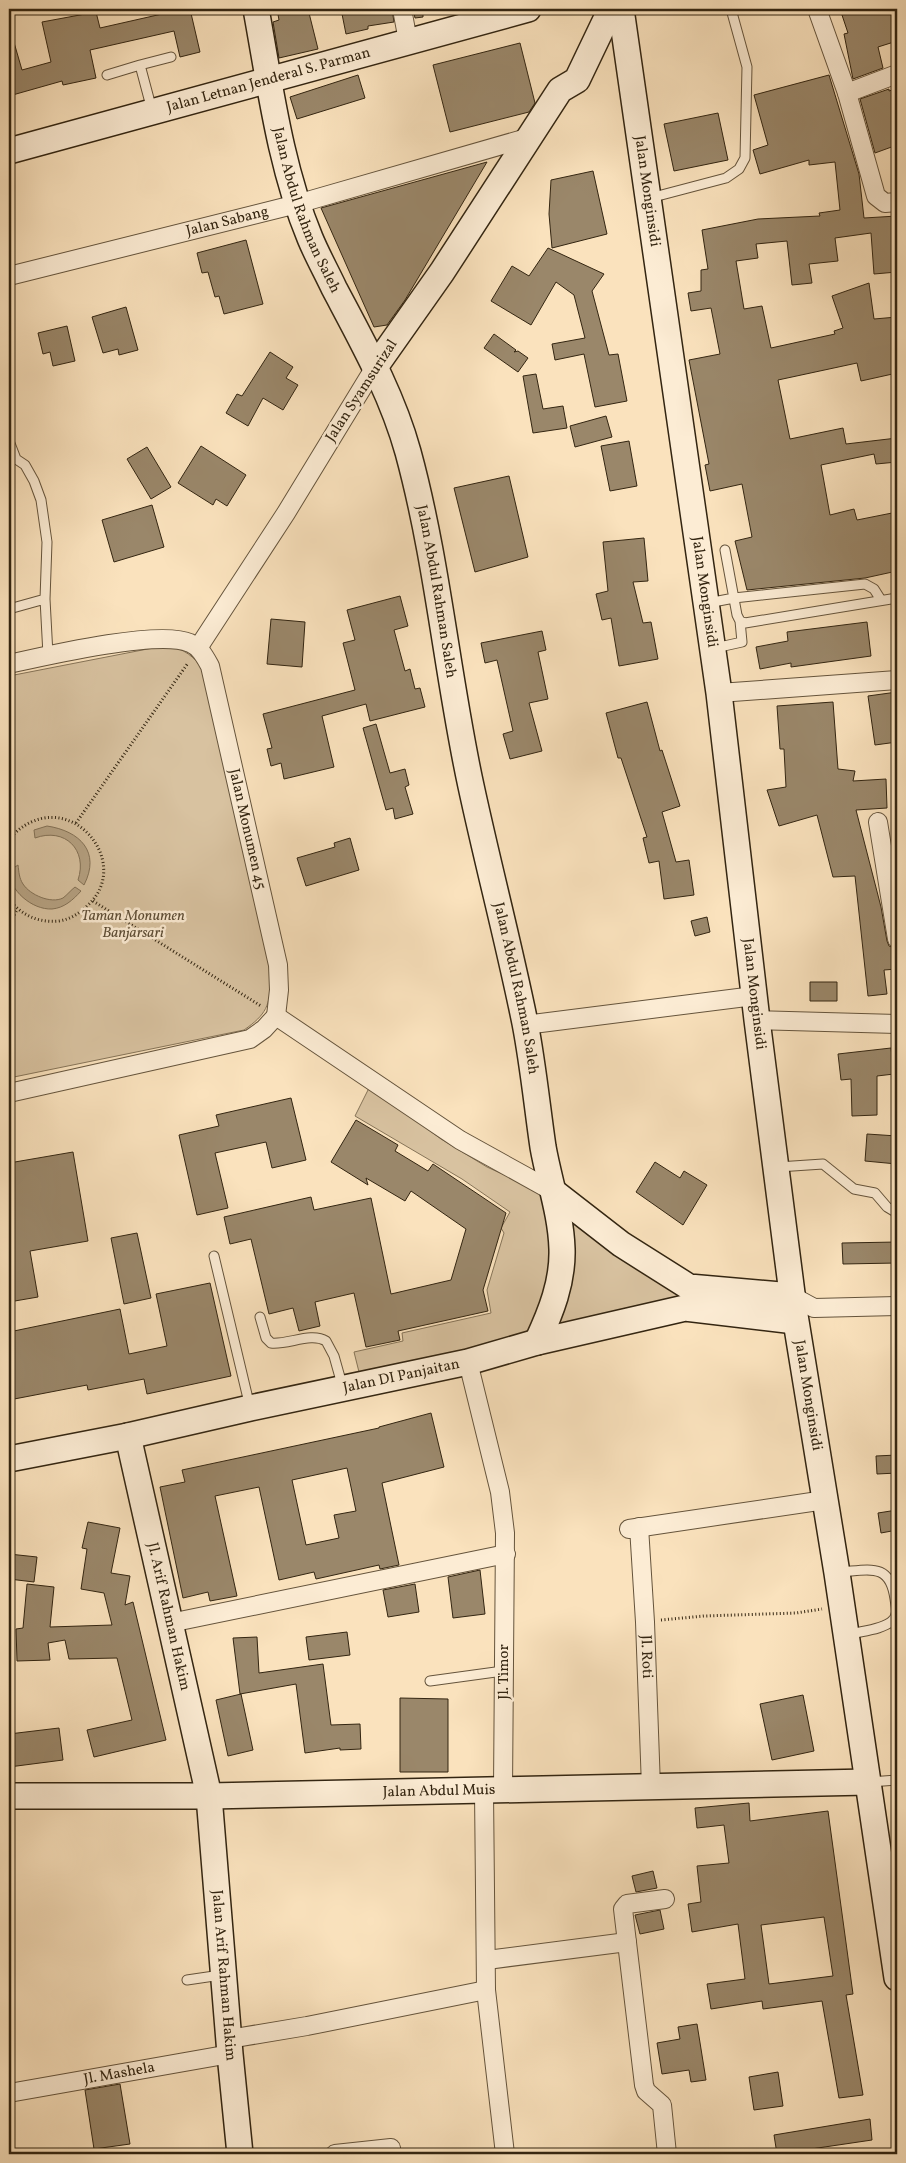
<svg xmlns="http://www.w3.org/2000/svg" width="906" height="2163" font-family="Vollkorn,serif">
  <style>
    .green { fill: #d8c2a0; stroke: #867458 }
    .water { fill: #b6a283; stroke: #827055 }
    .building { fill: #9a876a; stroke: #332511; fill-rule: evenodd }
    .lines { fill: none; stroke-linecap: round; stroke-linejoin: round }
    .lane-casing { stroke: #65543c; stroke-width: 11 }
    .street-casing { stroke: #65543c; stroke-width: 20 }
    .secondary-casing { stroke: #332511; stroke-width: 28 }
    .path { stroke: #332511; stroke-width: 3; stroke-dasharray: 1 2.5; stroke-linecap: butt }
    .lane { stroke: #fcecd4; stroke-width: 9 }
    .street { stroke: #fcecd4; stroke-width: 18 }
    .secondary { stroke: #fcecd4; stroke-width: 25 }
    .labels { text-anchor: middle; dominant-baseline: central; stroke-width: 5; stroke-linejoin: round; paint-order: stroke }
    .street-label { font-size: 15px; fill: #332511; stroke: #fcecd4 }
    .park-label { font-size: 15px; font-style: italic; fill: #5c4c35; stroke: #fcecd4 }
  </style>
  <rect width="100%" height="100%" fill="#fae2bd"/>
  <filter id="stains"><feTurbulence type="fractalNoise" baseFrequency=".004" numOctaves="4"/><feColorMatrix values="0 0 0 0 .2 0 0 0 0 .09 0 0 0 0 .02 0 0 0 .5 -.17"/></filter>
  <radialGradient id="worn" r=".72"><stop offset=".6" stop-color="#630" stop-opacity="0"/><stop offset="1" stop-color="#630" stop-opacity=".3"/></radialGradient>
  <path class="green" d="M168,645c16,5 26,10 35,26l69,308c-3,27 -5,35 -28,51l-235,48v-402z
    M370,1086l71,53 46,28 61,28 3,85 -20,58 -170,42 -7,-28 49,-11 -1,-8 89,-20 -4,-23 17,-57 -3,-5 9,-16 -48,-33 -107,-63z
    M558,1198l133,98 -147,40z"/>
  <path class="water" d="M47,826c33,5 54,26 37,59l-6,-5c10,-30 -13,-53 -43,-42l-1,-8z
    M18,865c1,7 1,13 5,19 7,11 28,20 40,14 4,-3 8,-8 12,-11l6,4c-8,9 -17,17 -29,18 -20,1 -43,-19 -43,-38z"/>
  <path class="building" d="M184,9h6l10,43 -20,5 -6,-26 -84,19 6,28 -33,7 -1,-4 -53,15v-56l4,-1 9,31 29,-8 -9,-40 54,-10 4,16z
    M277,9h31l10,40 -39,9 -6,-36 6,-2z
    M341,9h23l1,3 27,-3 2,13 -26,4v3l-22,5z
    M413,9h10v8l-8,1z
    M840,9h57v32l-19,6 5,21 -30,11 -9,-45 4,-1z
    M520,43l15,60 -6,9 -79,20 -17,-67z
    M358,75l7,23 -68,21 -7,-22z
    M829,75l30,99 5,44 33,-2v56l-23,2 -3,-41 -36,5 3,23 -29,3 3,19 -20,2 -5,-44 -31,3 2,14 -22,3 8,48 18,-3 9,42 64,-14 -1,-3 9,-3 -11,-32 37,-13 5,36 23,-2v56l-36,8 -4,-18 -79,17 12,59 53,-11 3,16 51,-6v24l-21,2 -2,-10 -53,11 9,50 24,-6 3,11 40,-8v59l-32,7 -118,12 -12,-49 17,-4 -10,-53 -32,7 -5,-26 4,-1 -20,-104 31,-6 -9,-46 -20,3 -3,-18 13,-2v-21l7,-1 -6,-39 56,-11 62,-3 -1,-3 21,-3 -5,-48 -26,3v-5l-49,14 -7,-24 15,-5 -14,-50z
    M889,89v2l3,-1 5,15v40l-22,8 -15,-54z
    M718,113l10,47 -54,11 -10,-47z
    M487,162l-82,138 -18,25 -13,2 -53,-119z
    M593,171l14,63 -55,14 -3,-34 2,-34z
    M246,240l17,64 -39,10 -5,-18 -4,1 -7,-25 -6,1 -5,-20z
    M548,248l56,26 -12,17 17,64 9,-1 9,47 -32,6 -11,-53 -29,6 -3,-16 33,-6 -11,-43 -18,-13 -25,43 -40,-24 21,-35 17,10z
    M126,307l12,43 -19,5 -1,-6 -15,4 -11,-36z
    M67,326l8,35 -22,5 -3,-14 -7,2 -5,-21z
    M494,334l22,16 -2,2 4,-1 10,7 -10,14 -34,-24z
    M270,352l23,15 -7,11 12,7 -15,25 -20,-12 -15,28 -22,-13 11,-19 5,2z
    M536,374l7,35 20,-3 4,22 -34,5 -10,-57z
    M606,416l6,21 -37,10 -5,-21z
    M629,441l8,45 -27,5 -9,-45z
    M201,446l45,29 -19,31 -11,-7 -3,6 -35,-22z
    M147,447l24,40 -20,12 -24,-40z
    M509,476l19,81 -53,15 -21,-84z
    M152,505l12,42 -50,15 -12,-42z
    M644,538l4,43 -15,1 10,41 8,-1 7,37 -39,7 -8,-48 -9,2 -6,-26 12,-3 -5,-49z
    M400,596l8,30 -14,4 11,41 5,-2 5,20 5,-1 5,19 -55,14 -4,-17 -44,12 12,51 -50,12 -3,-16 -10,3 -4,-17 5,-1 -9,-34 92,-24 -12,-47 12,-3 -8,-30z
    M271,619l34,3 -3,45 -35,-3z
    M867,622l4,34 -80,11v-4l-31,6 -4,-22 32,-6 -1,-9z
    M542,631l4,19 -8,2 10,47 -19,4 13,48 -32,8 -7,-25 10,-3 -16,-71 -12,3 -4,-20z
    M897,692v50l-22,3 -7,-49z
    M647,702l13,49 2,-1 18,56 -18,6 14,50 13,-2 5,35 -30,4 -5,-38 -10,2 -6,-25 4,-1 -26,-79h-3l-12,-45z
    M833,702l5,67 17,2 -2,10 33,-2 1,29 -31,2 25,97 6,34 2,5 8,3v20l-13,1 3,24 -19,2 -13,-120 -22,1 -16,-62 -38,11 -12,-36 19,-3 -2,-38h-4l-3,-43z
    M376,724l14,49 15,-4 4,16 -4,2 8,27 -18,5 -2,-11 -7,2 -23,-82z
    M350,838l9,32 -53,16 -9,-28 38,-11 -1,-4z
    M707,917l3,15 -15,4 -4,-15z
    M810,982h27v19h-27z
    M891,1048l3,26 -17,2v39l-25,1 -1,-37 -10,1 -3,-26z
    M291,1098l15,62 -34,8 -6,-26 -51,11 13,55 -31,7 -18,-80 40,-9 -3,-11z
    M356,1120l42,25 -3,6 33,20 5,-7 73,49 -23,77 5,21 -90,20 2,9 -34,7 -12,-54 -39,9 5,24 -21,5 -6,-23 -24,6 -18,-75 -21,5 -6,-27 87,-20 3,13 57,-12 20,96 60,-14 15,-51 -55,-38 -6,10 -39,-23 2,7 -37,-23z
    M867,1134l30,2v28l-32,-3z
    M73,1152l15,89 -58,10 8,46 -29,5v-139z
    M655,1162l25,16 4,-7 23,14 -24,40 -47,-33z
    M137,1233l14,65 -27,6 -13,-66z
    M897,1242v21l-54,1 -1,-21z
    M210,1283l21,93 -84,18 -3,-15 -56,11 -1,-5 -78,15v-68l111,-23 9,45 38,-8 -11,-52z
    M431,1413l13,54 -62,16 17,82 -19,4 -1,-4 -63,14 -2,-7 -35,8 -20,-93 -44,9 22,100 -27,5 -2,-9 -25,6 -23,-111 25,-5 -3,-12 197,-42v-1zM347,1468l9,43 -22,4 5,23 -33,7 -14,-65z
    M897,1455v18l-20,1 -1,-18z
    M897,1510v20l-16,3 -3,-20z
    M88,1522l32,6 -9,45 19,3 -5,29 8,-3 33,138 -72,17 -7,-27 45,-10 -15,-62 -48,1 -4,-19 -17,3 2,17 -33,1 -1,-32 7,-1 4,-44 27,3 -4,40 62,-2 -8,-32 -23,-4 6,-40 -5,-1z
    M9,1554l28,3 -3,25 -25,-3z
    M480,1570l5,44 -32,4 -5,-41z
    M415,1584l4,28 -31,5 -5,-27z
    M347,1632l3,23 -41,5 -3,-23z
    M257,1637l2,36 64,-9 8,61 29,-1 1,25 -21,1v-2l-35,5 -9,-69 -56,10 -7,-56z
    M241,1694l12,56 -25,6 -12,-56z
    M803,1695l11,56 -42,9 -12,-56z
    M400,1698l48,1v73h-48z
    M59,1728l4,32 -54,7v-33z
    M749,1803l1,18 78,-10 25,183 -7,1 17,100 -24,3 -17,-97 -59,8 -1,-8 -51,8 -4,-25 38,-5 -7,-55 -46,8 -4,-28 13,-2 -4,-36 32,-3 -5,-38 -27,3 -2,-20zM824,1917l9,59 -64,8 -8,-59z
    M653,1871l4,17 -21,4 -4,-16z
    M660,1910l4,19 -24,5 -5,-19z
    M697,2024l9,56 -15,2 -2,-12 -27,4 -5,-31 23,-4 -2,-12z
    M778,2072l5,34 -29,4 -5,-33z
    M120,2084l10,60 -36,5 -9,-59z
    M870,2119l2,21 -95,14 -3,-19z"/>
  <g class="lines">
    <defs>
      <path id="lane" d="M140,65l31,-8
        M107,75l33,-10 12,45
        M650,198l76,-20 13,-9 6,-11 2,-91 -16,-58
        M9,441l7,18 9,6 9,16 7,19 6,42 -2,57 3,56
        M725,550l12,65 3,6 5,2 152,-25
        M708,603l26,-5 131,-14 9,5 7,11
        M9,609l36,-10
        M715,648l27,-6 -2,-21
        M778,1167l45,-3 31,25 21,4 12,14 10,6
        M214,1256l36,151
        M260,1317l6,21 5,5c17,2 40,-11 55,-2l8,15 9,32
        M840,1572c29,-2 50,-10 55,27 1,8 4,16 -3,22 -10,9 -32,10 -45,14
        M430,1681l73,-10
        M870,1782l27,-2
        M187,1980l34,-5"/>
      <g id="street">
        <path d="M402,9l6,32"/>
        <path d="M817,9l30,84 29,103 9,7 12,-1"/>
        <path d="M847,93l50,-19"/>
        <path id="s1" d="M9,276l288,-72 233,-67"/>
        <path d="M198,648l88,-135 89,-146"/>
        <path id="s2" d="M9,664c36,-8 150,-35 181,-21 10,4 15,14 20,23l68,299 1,25 -3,26"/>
        <path d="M719,693l178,-13"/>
        <path d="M878,822l19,117"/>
        <path d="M276,1016l184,124 94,52"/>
        <path d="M757,1020l140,4"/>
        <path d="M525,1025l229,-29"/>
        <path d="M9,1093l241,-54 14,-10 12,-13"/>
        <path d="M792,1296l22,12 83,-2"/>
        <path d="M468,1362l32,130 5,41 -2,257"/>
        <path id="s3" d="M639,1527l6,95 6,165"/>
        <path d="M629,1529l196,-29"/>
        <path d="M170,1623l336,-69"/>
        <path d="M484,1791l2,199 19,164"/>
        <path d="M665,1899l-38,5 -4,5 21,176 2,6 16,14 5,49"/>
        <path d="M487,1960l140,-18"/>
        <path d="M229,2039l78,-13 179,-36"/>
        <path id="s4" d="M9,2093l221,-39"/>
        <path d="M335,2154l56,-6"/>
      </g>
      <g id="secondary">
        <path id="s5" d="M256,9c14,76 24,157 54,229 7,17 16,33 24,50 28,53 58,106 74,164 30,110 39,224 63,334 17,79 38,158 54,237 8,41 12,83 18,124 6,34 18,67 19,102 1,33 -11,63 -25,93"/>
        <path id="s6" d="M621,9l98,684 38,327 37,289 43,264 60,405"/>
        <path id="s7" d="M9,151l519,-142"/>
        <path d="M375,367l67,-95 118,-182 17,-10 34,-71"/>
        <path d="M554,1192l67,52 68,43 103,9"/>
        <path id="s8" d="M128,1436l81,360 21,258 10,100"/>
        <path id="s9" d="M9,1459l119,-23 122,-28 218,-46 69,-20 148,-34 110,13"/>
        <path id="s10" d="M9,1796h200l659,-14"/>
      </g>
    </defs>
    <use href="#lane" class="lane-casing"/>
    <use href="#street" class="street-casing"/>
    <use href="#secondary" class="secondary-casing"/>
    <path class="path" d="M76,823l112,-160
      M9,839c55,-61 127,22 79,66 -8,8 -17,14 -29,16 -21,2 -37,-6 -50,-21
      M93,901l168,105
      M9,924l8,-14
      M661,1620l43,-4 92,-3 26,-4"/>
    <use href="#lane" class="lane"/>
    <use href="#street" class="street"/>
    <use href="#secondary" class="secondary"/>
  </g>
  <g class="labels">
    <g class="street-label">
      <text stroke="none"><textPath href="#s7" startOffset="269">Jalan Letnan Jenderal S. Parman</textPath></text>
      <text stroke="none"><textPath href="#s6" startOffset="184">Jalan Monginsidi</textPath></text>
      <text stroke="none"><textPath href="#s5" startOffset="208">Jalan Abdul Rahman Saleh</textPath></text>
      <text stroke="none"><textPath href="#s1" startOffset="225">Jalan Sabang</textPath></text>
      <text transform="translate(362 391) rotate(-57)">Jalan Syamsurizal</text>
      <text stroke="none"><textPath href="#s5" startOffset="614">Jalan Abdul Rahman Saleh</textPath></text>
      <text stroke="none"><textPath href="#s6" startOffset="589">Jalan Monginsidi</textPath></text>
      <text stroke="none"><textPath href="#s2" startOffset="382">Jalan Monumen 45</textPath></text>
      <text stroke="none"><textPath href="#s5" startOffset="1019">Jalan Abdul Rahman Saleh</textPath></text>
      <text stroke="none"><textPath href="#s6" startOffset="994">Jalan Monginsidi</textPath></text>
      <text stroke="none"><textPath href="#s9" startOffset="401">Jalan DI Panjaitan</textPath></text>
      <text stroke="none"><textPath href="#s6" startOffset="1399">Jalan Monginsidi</textPath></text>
      <text stroke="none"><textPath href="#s8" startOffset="185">Jl. Arif Rahman Hakim</textPath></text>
      <text stroke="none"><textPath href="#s3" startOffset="130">Jl. Roti</textPath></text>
      <text transform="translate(504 1672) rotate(-90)">Jl. Timor</text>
      <text stroke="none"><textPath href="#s10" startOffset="430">Jalan Abdul Muis</textPath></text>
      <text stroke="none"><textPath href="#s8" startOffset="549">Jalan Arif Rahman Hakim</textPath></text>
      <text stroke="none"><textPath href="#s4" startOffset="112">Jl. Mashela</textPath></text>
    </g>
    <g class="park-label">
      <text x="133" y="916">Taman Monumen<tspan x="133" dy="17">Banjarsari</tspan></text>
    </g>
  </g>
  <rect width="906" height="2163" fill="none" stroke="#fae2bd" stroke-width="30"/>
  <rect x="10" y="10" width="886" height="2143" fill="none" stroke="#332511" stroke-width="2.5"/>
  <rect x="15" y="15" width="876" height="2133" fill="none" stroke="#332511"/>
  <rect width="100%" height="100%" filter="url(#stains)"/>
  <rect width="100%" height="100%" fill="url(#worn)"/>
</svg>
